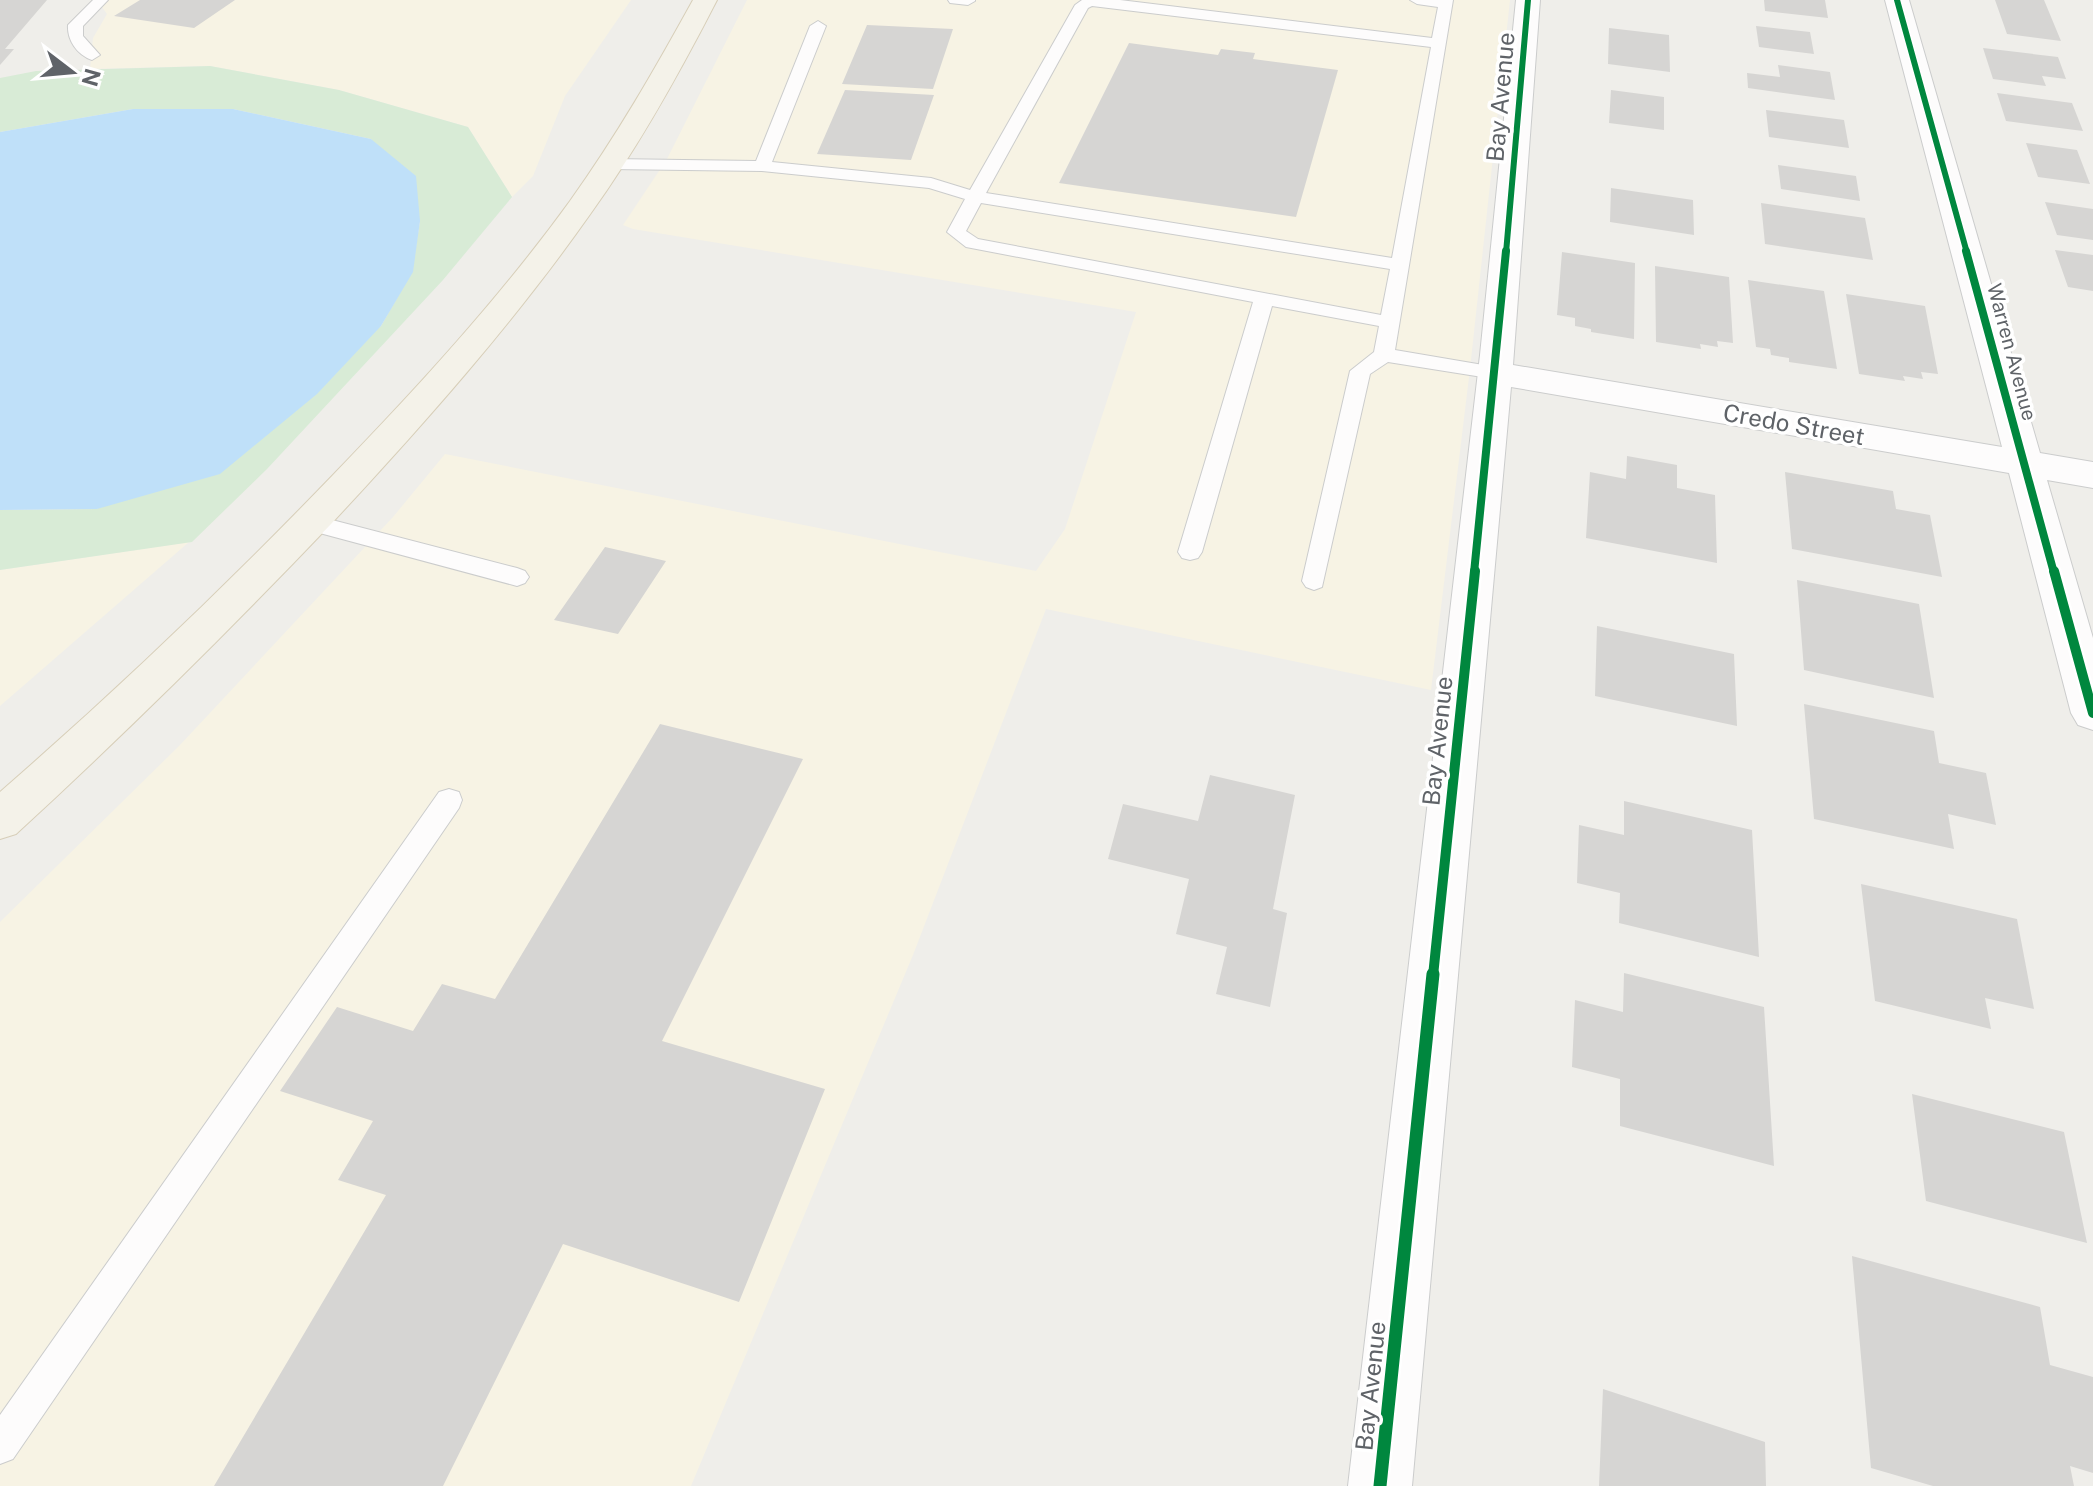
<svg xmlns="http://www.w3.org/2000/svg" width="2093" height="1486" font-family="'Public Sans',sans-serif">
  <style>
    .commercial { fill: #f7f3e4 }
    .green { fill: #d8ebd6 }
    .water { fill: #bfe0f9 }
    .building { fill: #d6d5d3 }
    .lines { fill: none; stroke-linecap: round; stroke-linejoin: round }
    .service-casing { stroke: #cbcccc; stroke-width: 2 }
    .minor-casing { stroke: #cbcccc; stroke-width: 2 }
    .primary-casing { stroke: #d7ceb8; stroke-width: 2 }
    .service { fill: #fdfcfc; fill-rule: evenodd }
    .minor { fill: #fdfcfc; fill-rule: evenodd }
    .primary { fill: #f4f2e9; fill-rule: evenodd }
    .cycleway-far3-casing { stroke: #fff; stroke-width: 9 }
    .cycleway-far2-casing { stroke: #fff; stroke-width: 12 }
    .cycleway-far1-casing { stroke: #fff; stroke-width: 15 }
    .cycleway-casing { stroke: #fff; stroke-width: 18 }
    .cycleway-far3 { stroke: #00873e; stroke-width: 6 }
    .cycleway-far2 { stroke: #00873e; stroke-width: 8 }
    .cycleway-far1 { stroke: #00873e; stroke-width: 10 }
    .cycleway { stroke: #00873e; stroke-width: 13 }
    .labels { text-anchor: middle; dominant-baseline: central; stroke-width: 7; stroke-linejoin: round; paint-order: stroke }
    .far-street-label { font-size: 20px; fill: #5f6368; stroke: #fff }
    .street-label { font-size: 24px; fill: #5f6368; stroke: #fff }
  </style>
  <rect width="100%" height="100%" fill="#efeeea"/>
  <path class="commercial" d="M97,0h534l-66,96 -32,80 -21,21 -44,-70 -129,-37 -129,-24 -120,3 3,-31 14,-24z
    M747,0h763l-40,369 -39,321 -385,-81 -133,346 -222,531h-691v-564l180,-177 213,-228 52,-63 591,117 29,-42 71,-217 -503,-83 -10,-4 44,-66z
    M189,542l-189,164v-136z"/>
  <path class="green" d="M210,66l129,24 129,37 44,70 -69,83 -176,189 -75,73 -192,28v-60l97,-1 284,-183 31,-54 8,-51 -49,-82 -138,-30h-100l-133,23v-54l36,-7z"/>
  <path class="water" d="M133,109h100l138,30 45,37 4,45 -7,51 -32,54 -64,68 -97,80 -123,35 -97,1v-378z"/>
  <path class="building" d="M0,0h47l-42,49h9l-14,16z
    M140,0h95l-41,28 -80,-12z
    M1764,0h61l3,18 -63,-7z
    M1995,0h49l17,41 -54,-7z
    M867,25l86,4 -20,60 -91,-5z
    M1756,26l54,6 4,22 -55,-7z
    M1609,28l60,7 1,37 -62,-8z
    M1129,43l89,12 3,-6 34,4 -2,6 85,11 -42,147 -237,-34z
    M1983,48l75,9 8,22 -24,-3 4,10 -53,-7z
    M1778,65l52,7 5,28 -87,-12 -1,-15 33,4z
    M845,90l89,5 -23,65 -94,-6z
    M1611,90l53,7v33l-55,-7z
    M1997,93l75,10 11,28 -77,-10z
    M1766,110l78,10 5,28 -80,-11z
    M2026,143l51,7 13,34 -52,-7z
    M1778,165l78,11 4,25 -79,-12z
    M1611,188l82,12 1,35 -84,-13z
    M2045,202l48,7v31l-36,-5z
    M1761,203l104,15 8,42 -108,-16z
    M2055,250l38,5v36l-25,-4z
    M1562,252l73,11 -1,76 -43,-7v-3l-16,-3v-8l-18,-3z
    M1655,266l74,11 4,66 -16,-2 1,6 -18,-3 1,5 -45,-7z
    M1748,280l76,11 13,78 -48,-7v-4l-18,-3 -1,-6 -14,-2z
    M1846,294l79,12 13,68 -17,-2 2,7 -20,-3 2,5 -46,-7z
    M1627,456l50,9v23l38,7 2,68 -131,-25 4,-66 36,7z
    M1785,472l108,19 3,18 34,6 12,62 -150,-28z
    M605,547l61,14 -48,73 -64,-14z
    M1797,580l122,24 15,94 -130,-28z
    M1597,626l137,28 3,72 -142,-30z
    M1804,704l130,27 5,32 47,10 10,52 -48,-11 6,35 -140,-30z
    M660,724l143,35 -141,282 163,48 -86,213 -176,-58 -120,242h-229l172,-291 -48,-15 35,-59 -93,-30 57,-84 76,24 29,-47 53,15z
    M1210,775l85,20 -22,114 14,4 -17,94 -54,-13 11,-47 -51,-13 13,-55 -81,-20 15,-55 75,17z
    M1624,801l128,29 7,127 -140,-34 1,-30 -43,-10 2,-58 45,10z
    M1861,884l156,35 17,90 -49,-11 6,31 -116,-28z
    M1624,973l140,34 10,159 -154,-40v-47l-48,-12 3,-67 48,12z
    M1912,1094l152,38 23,111 -161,-42z
    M1852,1256l188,51 10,58 43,12v96l-23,-7 4,20h-141l-62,-18z
    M1603,1389l162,53 1,44h-167z"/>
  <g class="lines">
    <defs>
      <path id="service" d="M93,0h15l-25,26v10l17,19 -8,5c-15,-5 -25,-20 -24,-35z
        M948,0h27v1l-7,4 -18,-2z
        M1082,0h38l312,38 6,-31 -21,-3 -7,-4h43l-58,350 100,17 10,6 -10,6 -107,-17 -18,12 -48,213 -8,3 -8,-3 -4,-6 48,-210 24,-19 5,-26 -107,-20 -70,246 -4,6 -8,2 -8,-2 -4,-6 75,-250 -287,-55 -19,-15 18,-33 -36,-11 -167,-17 -152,-2 -9,-5 9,-5 146,2 54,-135 8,-5 8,5 -54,136 159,16 39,12 105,-185zM1092,6l339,41 -39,211 -406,-65 102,-185zM981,203l409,66 -9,46 -403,-76 -12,-8z
        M309,514l208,54 8,3 4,6 -4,6 -8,3 -216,-58 -3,-6 3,-6z
        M449,789l10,3 3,8 -3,8 -446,651 -13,5v-49l439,-623z"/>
      <path id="minor" d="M1516,0h24l-27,365 489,82 -117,-447h24l131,453 53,9v26l-46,-8 46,158v92l-15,-5 -7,-12 -62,-240 -498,-86 -99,1099h-64l132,-1131z"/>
      <path id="primary" d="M693,0h24c-38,74 -78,146 -126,213 -78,111 -168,212 -260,311 -102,107 -206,210 -315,310l-16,5v-47c116,-101 226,-206 333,-317 84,-87 166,-176 237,-274 46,-64 85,-132 123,-201z"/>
    </defs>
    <use href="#service" class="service-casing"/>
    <use href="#minor" class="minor-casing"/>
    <use href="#primary" class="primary-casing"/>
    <use href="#service" class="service"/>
    <use href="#minor" class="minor"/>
    <use href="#primary" class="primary"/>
    <defs>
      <path id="cycleway-far3" d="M1897,0l70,253
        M1506,253l22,-253"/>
      <path id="cycleway-far2" d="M1966,251l88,322
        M1474,573l32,-322"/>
      <path id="cycleway-far1" d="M2054,571l39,142
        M1433,976l42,-405"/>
      <path id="cycleway" d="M1380,1486l53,-512"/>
    </defs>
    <use href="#cycleway-far3" class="cycleway-far3-casing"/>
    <use href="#cycleway-far2" class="cycleway-far2-casing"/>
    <use href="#cycleway-far1" class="cycleway-far1-casing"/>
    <use href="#cycleway" class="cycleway-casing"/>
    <use href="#cycleway-far3" class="cycleway-far3"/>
    <use href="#cycleway-far2" class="cycleway-far2"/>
    <use href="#cycleway-far1" class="cycleway-far1"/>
    <use href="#cycleway" class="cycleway"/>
  </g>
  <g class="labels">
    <g class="far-street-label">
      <text transform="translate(2012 352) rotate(75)">Warren Avenue</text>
    </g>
    <g class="street-label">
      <text transform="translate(1500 97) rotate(-85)">Bay Avenue</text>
      <text transform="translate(1794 424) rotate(10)">Credo Street</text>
      <text transform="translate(1437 741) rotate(-84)">Bay Avenue</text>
      <text transform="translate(1370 1386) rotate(-84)">Bay Avenue</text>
    </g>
  </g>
  <g transform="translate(72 72) rotate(106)" stroke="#ffffff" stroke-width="6" paint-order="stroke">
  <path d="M0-6L14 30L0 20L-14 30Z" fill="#5f6368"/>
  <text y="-12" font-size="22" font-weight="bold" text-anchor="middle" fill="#5f6368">N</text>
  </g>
</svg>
